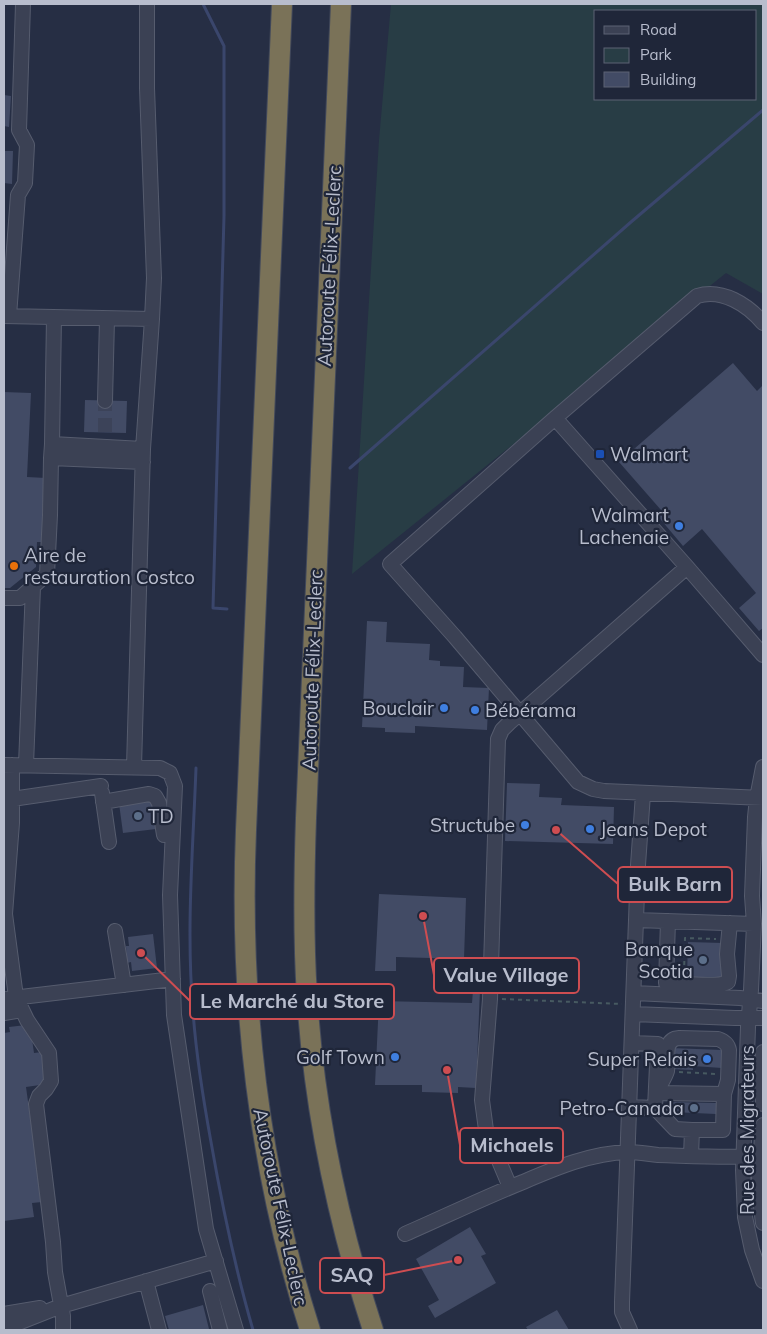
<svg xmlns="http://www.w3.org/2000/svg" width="767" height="1334" font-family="Mulish,sans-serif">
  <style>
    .green { fill: #283d45; fill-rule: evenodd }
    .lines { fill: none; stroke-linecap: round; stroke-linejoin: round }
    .stream { stroke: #3a466c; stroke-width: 3 }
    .building { fill: #424b65 }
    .minor-tunnel { stroke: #3c4359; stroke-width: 14; stroke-dasharray: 14 7; stroke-linecap: butt }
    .minor-casing { stroke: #565c6e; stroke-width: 16 }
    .highway-casing { stroke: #42495b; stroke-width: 22 }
    .path { stroke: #475a61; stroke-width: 2; stroke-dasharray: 4 4; stroke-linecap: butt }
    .minor { stroke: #3b4154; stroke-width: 14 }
    .highway { stroke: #7a7258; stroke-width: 20 }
    .transit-dot { fill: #1a4fb4; stroke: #1f2639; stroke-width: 2 }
    .shop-dot { fill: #3f7fe0; stroke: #1f2639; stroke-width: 2 }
    .food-dot { fill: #e8710a; stroke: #1f2639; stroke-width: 2 }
    .service-dot { fill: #5c6f8a; stroke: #1f2639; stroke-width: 2 }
    .labels { text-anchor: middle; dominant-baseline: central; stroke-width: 4.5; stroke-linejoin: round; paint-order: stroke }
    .street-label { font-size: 19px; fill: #b8bdcd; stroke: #1f2639 }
    .poi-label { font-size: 19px; fill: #b8bdcd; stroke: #1f2639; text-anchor: end }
    .leader { fill: none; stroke: #ce4d51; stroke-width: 2 }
    .callout-dot { fill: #ce4d51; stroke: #1f2639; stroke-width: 2 }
    .callout { fill: #1f2639; stroke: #ce4d51; stroke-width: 2 }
    .callout-label { font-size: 20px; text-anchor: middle; font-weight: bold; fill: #b8bdcd }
  </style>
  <rect width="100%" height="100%" fill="#262e44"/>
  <path class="green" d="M391,4h372v290l-37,-21 -374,301 27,-434zM596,11h160v88h-160z"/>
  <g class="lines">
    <path class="stream" d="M203,4l21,42v170l-11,392 14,1
      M350,468l281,-246 132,-112
      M196,768c-3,81 -10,162 -3,243 3,44 10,87 18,131 11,63 24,126 42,188"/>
  </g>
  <path class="building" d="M4,95l7,1 -2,31 -5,-1z
    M4,151h9l-1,33 -8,-1z
    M733,363l24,28 6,-6v243l-4,3 -20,-23 17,-15 -54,-64 -19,17 -27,-32 5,-4 -42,-48z
    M4,392l27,1 -4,84 19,1 -2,64h-7l-1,25 -26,21h-6z
    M85,400l42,1 -1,32 -42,-1z
    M367,621l20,1 -1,20 44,2 -1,16 11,1v5l24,1 -1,20 26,1 -2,42 -72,-4v7l-30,-1v-4l-23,-1z
    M507,783l33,1 -1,13 23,1 -1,7 53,2 -1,37 -108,-3z
    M118,796l34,2 4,31 -33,4z
    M379,894l87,4 -2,61 -68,-2v14h-21z
    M153,934l4,34 -25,3 -1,-9 -4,1 -1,-17h3l-1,-9z
    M688,942l35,1v34h-36z
    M473,990h7l-4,98 -18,-1v6l-36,-1v-7h-47l4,-84 93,2z
    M26,1025l1,7h4l3,21 8,-1 5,32 -21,3 16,115 -10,1 2,14 -30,4v-188l6,-1 -1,-5z
    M671,1048l51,2v18l-29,-2v4l-22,-1z
    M672,1102l44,1 2,2v8l-2,1 -44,-2 -3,-5z
    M470,1227l16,27 -5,2 15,27 -61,35 -7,-12 11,-6 -23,-41z
    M203,1305l6,24 -4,1h-36l-4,-14z
    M557,1310l12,20h-41l-2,-3z"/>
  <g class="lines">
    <path class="minor-tunnel" d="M105,432v-31"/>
    <defs>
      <path id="minor" d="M4,316l148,3
        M9,316l9,-121 7,-12 2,-38 -8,-15 4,-126
        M763,323c-15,-18 -41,-35 -66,-27l-142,122 -165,146 65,73 123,145 15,7 11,2 159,7
        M105,401l2,-82
        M555,418l132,149 76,88
        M52,444l91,5
        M51,458l92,4
        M4,598h16l27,-24 3,-59 1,-57 1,-14 2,-127
        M4,765l156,3 10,5 5,13 -5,109 4,120 32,214 30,101
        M12,765v58l-7,91 11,83 11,23 22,33 2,28 -5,8 -7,7 -3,8 17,138 2,30 8,44v14
        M26,765l7,-178
        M134,767l9,-318 9,-130 2,-41 -7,-190v-84
        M763,767l-6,31 -2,19 -3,79 2,28 -3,66 -3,37 -5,143 2,47 7,33 11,31
        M102,793l7,49
        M643,794l-5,71 -2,55 118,4
        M12,799l89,-13
        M103,802l46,-8 6,2 4,7 5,32
        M668,921l-2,62c13,0 52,5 62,-1l1,-6 -2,-22 3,-31
        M115,931l9,54
        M634,993l106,5 23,3
        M4,999l169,-20
        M4,1013l18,-3
        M633,1014l102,4h28
        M763,1052l-1,30 1,22
        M630,1107l25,1 3,-64 -26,-1
        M655,1108l20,21 17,1 -1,26
        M763,1125l-4,50 1,24 3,24
        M692,1130h31l1,-36 -68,-1c3,-7 9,-15 11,-22 2,-11 -5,-32 12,-33l39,1c6,2 10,5 11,11l-1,30 -4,14
        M510,1187l-24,-57 -4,-30 8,-101 8,-260 4,-9 7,-7 178,-156
        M405,1234c39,-17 78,-36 118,-52 33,-14 68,-29 105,-30 10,0 20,2 30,3 35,1 69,3 103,1
        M146,1281l13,49
        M210,1291l10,39
        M4,1314l36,-6
        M4,1328l9,-3 48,-19 155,-45
        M630,1330l-8,-18v-10l14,-382"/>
      <path id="highway" d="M282,4l-36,826c-7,171 12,337 64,500
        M341,4l-35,814c-2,59 -3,119 1,178 7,114 31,226 66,334"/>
    </defs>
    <use href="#minor" class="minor-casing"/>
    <use href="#highway" class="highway-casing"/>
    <path class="path" d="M684,973l1,-35 31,1
      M502,999l120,5
      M679,1072l38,2"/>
    <use href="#minor" class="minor"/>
    <use href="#highway" class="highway"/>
  </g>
  <rect class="transit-dot" x="595" y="449" width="10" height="10" rx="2.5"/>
  <g class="shop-dot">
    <circle cx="679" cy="526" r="5"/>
    <circle cx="444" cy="708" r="5"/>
    <circle cx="475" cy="710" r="5"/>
    <circle cx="525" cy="825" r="5"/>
    <circle cx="590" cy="829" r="5"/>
    <circle cx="395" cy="1057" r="5"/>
    <circle cx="707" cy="1059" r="5"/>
  </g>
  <circle class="food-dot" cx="14" cy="566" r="5"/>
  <g class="service-dot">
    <circle cx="138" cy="816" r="5"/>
    <circle cx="703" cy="960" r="5"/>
    <circle cx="694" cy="1108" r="5"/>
  </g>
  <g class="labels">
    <g class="street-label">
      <text transform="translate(329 266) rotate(-87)">Autoroute Félix-Leclerc</text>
      <text transform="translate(312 670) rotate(-88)">Autoroute Félix-Leclerc</text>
      <text transform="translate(747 1130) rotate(-90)">Rue des Migrateurs</text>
      <text transform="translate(281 1207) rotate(78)">Autoroute Félix-Leclerc</text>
    </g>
    <g class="poi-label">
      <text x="610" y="454" text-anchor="start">Walmart</text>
      <text x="669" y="515">Walmart<tspan x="669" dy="22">Lachenaie</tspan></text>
      <text x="24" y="555" text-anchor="start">Aire de<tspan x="24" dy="22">restauration Costco</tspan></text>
      <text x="434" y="708">Bouclair</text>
      <text x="485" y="710" text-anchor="start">Bébérama</text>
      <text x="148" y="816" text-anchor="start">TD</text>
      <text x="515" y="825">Structube</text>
      <text x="600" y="829" text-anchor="start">Jeans Depot</text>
      <text x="693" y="949">Banque<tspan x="693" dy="22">Scotia</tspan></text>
      <text x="385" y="1057">Golf Town</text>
      <text x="697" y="1059">Super Relais</text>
      <text x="684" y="1108">Petro-Canada</text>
    </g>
  </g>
  <path class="leader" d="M556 830L618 884M423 916L434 975M141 953L190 1001M447 1070L460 1145M458 1260L384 1275"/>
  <g class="callout-dot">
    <circle cx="556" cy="830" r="5"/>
    <circle cx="423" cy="916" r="5"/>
    <circle cx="141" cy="953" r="5"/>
    <circle cx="447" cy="1070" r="5"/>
    <circle cx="458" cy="1260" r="5"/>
  </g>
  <g class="callout">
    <rect x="618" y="867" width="114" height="35" rx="5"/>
    <rect x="434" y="958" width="145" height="35" rx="5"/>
    <rect x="190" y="984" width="204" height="35" rx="5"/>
    <rect x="460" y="1128" width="103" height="35" rx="5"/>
    <rect x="320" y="1258" width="64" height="35" rx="5"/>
  </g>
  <g class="callout-label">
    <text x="675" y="891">Bulk Barn</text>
    <text x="506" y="982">Value Village</text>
    <text x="292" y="1008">Le Marché du Store</text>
    <text x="512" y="1152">Michaels</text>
    <text x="352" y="1282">SAQ</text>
  </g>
  <rect width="767" height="1334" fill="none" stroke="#b8bdcd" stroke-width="10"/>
  <rect x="594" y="10" width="162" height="90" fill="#1f2639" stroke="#5c6274"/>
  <rect x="604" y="26" width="25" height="8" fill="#3b4154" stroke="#5c6274"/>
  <text x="640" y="35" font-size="15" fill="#b8bdcd">Road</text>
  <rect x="604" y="48" width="25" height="15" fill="#283d45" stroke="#5c6274"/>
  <text x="640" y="60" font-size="15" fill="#b8bdcd">Park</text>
  <rect x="604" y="72" width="25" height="15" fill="#424b65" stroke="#5c6274"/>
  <text x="640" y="85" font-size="15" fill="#b8bdcd">Building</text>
</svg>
